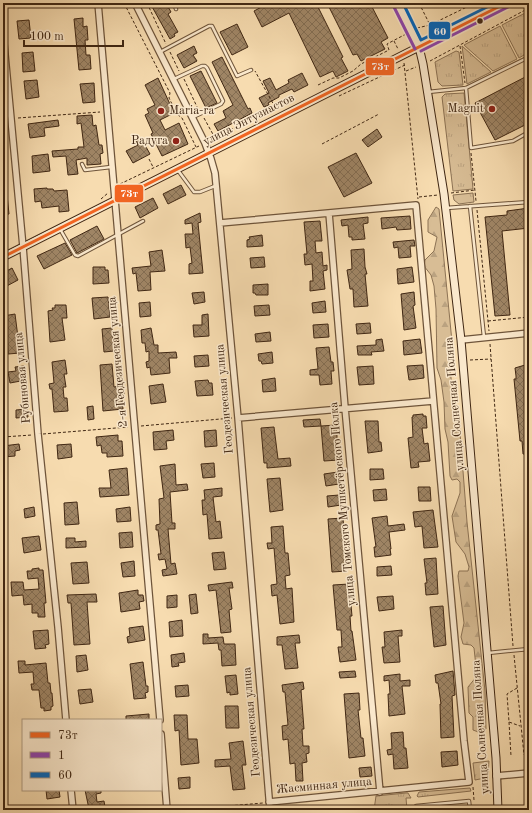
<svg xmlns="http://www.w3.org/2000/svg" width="532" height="813" font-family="'Old Standard TT',serif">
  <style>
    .grass { fill: url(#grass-tufts); stroke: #8c7254 }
    .forest { fill: url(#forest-firs); stroke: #8c7254 }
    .building { fill: url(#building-cross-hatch); stroke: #402713 }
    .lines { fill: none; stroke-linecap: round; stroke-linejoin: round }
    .lane-casing { stroke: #6e543a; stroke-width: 4.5 }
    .street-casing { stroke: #6e543a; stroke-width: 8 }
    .secondary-casing { stroke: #402713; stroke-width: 9 }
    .path { stroke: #402713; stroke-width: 1; stroke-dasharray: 3 2; stroke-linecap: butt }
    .lane { stroke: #fae8cc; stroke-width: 2.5 }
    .street { stroke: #fae8cc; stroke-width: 5.5 }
    .secondary { stroke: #fae8cc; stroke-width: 7 }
    .bus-1-casing { stroke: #fae8cc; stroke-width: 6 }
    .bus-2-casing { stroke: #fae8cc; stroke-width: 6 }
    .bus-3-casing { stroke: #fae8cc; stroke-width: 6 }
    .bus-1 { stroke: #f26522; stroke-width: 3 }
    .bus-2 { stroke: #8e44ad; stroke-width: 3 }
    .bus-3 { stroke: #0065bd; stroke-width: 3 }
    .bus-dot { fill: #402713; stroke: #fae8cc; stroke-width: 1.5 }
    .poi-dot { fill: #8f2418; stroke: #fae8cc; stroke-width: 1.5 }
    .labels { text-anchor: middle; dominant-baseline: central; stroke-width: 3; stroke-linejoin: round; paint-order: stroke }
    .poi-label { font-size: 12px; fill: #402713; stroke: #fae8cc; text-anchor: end }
    .street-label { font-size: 12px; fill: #402713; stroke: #fae8cc }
    .line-badge { stroke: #fae8cc; stroke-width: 1.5 }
    .badge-label { font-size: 11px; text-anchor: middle; font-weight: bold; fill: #fff }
  </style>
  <defs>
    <pattern id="grass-tufts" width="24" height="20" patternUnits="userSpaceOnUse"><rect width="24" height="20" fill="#d8bd95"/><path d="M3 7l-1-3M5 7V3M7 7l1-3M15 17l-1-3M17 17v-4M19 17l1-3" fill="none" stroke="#baa280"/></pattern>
    <pattern id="forest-firs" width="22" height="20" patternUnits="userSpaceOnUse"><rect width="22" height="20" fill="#d8bd95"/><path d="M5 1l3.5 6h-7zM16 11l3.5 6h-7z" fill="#baa280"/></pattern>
    <pattern id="building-cross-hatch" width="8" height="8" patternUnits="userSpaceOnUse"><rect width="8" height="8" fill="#9f8565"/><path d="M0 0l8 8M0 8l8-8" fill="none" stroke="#836d52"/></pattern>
  </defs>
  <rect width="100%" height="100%" fill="#f7dcb0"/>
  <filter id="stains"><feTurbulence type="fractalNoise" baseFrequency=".005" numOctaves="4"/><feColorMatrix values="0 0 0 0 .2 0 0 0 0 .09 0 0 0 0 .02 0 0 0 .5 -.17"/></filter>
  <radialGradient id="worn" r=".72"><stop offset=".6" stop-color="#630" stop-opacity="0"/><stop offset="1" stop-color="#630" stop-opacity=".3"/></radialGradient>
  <path class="grass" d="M529,11v41l-10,6 -17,-33z
    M500,26l17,33 -24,12 -29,-26z
    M462,46l29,26 -24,12z
    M456,51l3,1 4,33 -21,1 -4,-4 -3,-20z
    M464,93l9,96 -20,2 -11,-94 3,-3z
    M473,193l1,9 -15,2 -5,-4 -1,-5z
    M489,761l-1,14 -3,3 -10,2 -2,-17z
    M470,788l1,3 -53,6 -1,-1 2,-4z
    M406,793h2l3,5h-5l1,12h-33l2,-14z"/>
  <path class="forest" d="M436,207l3,2 14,143 -3,18 4,32 5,18 8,102 18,169 1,38 -5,4 -8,-3v-13l-4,-4 -1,-26 9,-11 -3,-28 -3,-3 -8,-1 -2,-7 3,-14 -6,-47 1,-5h9l1,-4 -4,-13 -9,-12 -4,-26 8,-23v-11l-3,-3 -5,1 -2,-4 -2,-34 -3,-13 -1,-27 -3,-22 -4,-12 -1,-59 -2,-23 -3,-11 -7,-9 1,-6 9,-9 3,-14 -9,-5v-12z"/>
  <path class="building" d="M150,3h16l5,9 -3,2 10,18 -4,2 1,2 -5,3z
    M269,3h47l27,54 -2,1 7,13 -12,6 -3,-6 -13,6 -31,-64 -27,14 -8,-16z
    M327,3h43l18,35 -7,4 4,7 -24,12 -4,-7 -4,1z
    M83,18v9l4,-1 1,14h-3l1,15h4l1,14 -12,1 -5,-51z
    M29,20l2,18 -12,1 -2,-18z
    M237,24l11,23 -16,8 -12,-23z
    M194,46l3,7 -4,2 4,6 -13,7 -7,-13z
    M33,52l2,19 -12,1 -1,-19z
    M222,57l26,52 2,-1 2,5 -34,18 -4,-7 12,-6 -3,-7 10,-6 -21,-43z
    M201,71l16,32 -11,5 -16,-32z
    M302,73l6,12 -14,7 -2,-3 -13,6v2l-11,6 1,2 -5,2 -5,-9 10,-5 -6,-12 7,-3 6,12 13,-7 -1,-3z
    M529,75v48l-34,17 -20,-37z
    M158,78l16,35 -14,7 5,10 14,-7 9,21 -26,12 -11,-22 2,-1 -8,-18 4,-2 -2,-4 8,-4 -10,-20z
    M37,80l2,17 -13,2 -2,-18z
    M94,83l1,19 -12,1 -3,-19z
    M92,115l1,11 3,-1 3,20h3l1,8 -3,1 1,10 -14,1v-7l-11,2 2,14 -10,1 -2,-19 -13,1 -1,-6 26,-2v-2h6l-3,-24 -4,1v-8z
    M58,120l1,6 -15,2 1,8 -15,2 -2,-14z
    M377,129l5,8 -14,10 -6,-7z
    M141,138l9,16 -17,9 -7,-12 12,-6 -2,-4z
    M356,153l16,30 -28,14 -16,-30z
    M48,154l2,17 -17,2 -1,-17z
    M3,185h3l3,29 -6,1z
    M181,185l5,10 -18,9 -5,-10z
    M47,188v1h6l1,2 13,-1 2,21 -10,1v-6l-17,2 -1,-7 -6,1 -1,-13z
    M153,198l5,10 -18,10 -5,-11z
    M529,208v20l-27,3 8,84 -15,1 -10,-99 22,-2v-4z
    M200,213l1,9 -3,1 5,50 -14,1v-10l3,-1 -2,-16 -4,1 -1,-14h8l-1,-11 -7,1v-4z
    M410,216l1,13 -14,1 -1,-3 -14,2 -1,-11z
    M368,217v6l-5,1 2,15 -13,1v-3h-3l-1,-12 -6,1 -1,-6z
    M320,221l2,20h-7l1,12 6,-1 1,14 4,-1v5l-4,1 2,18 -15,2v-10h3l-1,-17 -7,1 -1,-11h3l-3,-32z
    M97,226l7,13 -27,14 -7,-13z
    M262,235l1,11 -16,1v-7l3,-1 -1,-2z
    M414,240l1,6h-5l1,11 -12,1 -1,-11 -4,1 -1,-6z
    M65,243l7,12 -28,14 -7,-13z
    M364,249l1,18 2,7h-2l3,32 -14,1 -1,-18h-3l-3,-19 5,-1 -1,-19z
    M162,250l3,21 -15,1 1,18 -13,1 -2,-18 -3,1 -1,-6 19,-2 -2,-14z
    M264,257l1,10 -14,1 -1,-10z
    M93,267h12v3h3l1,13 -16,1z
    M412,267l2,15 -16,2 -1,-15z
    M12,268l6,12 -15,8v-15z
    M268,284v11h-12l-1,-2h-2v-8z
    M204,292l1,10 -11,2 -2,-11z
    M414,292l1,13 -2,1 3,22 -12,2 -3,-36z
    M108,297l2,20 -16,2 -2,-21z
    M325,301l1,11 -13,1 -1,-10z
    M150,302l1,14 -11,1 -1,-14z
    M55,305h11l1,13h-5l3,22 -15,2 -2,-31 5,-1 -1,-2h3z
    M269,305l1,10 -15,1 -1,-10z
    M15,314l5,39 -12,1 -1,-21 -4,1v-18z
    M208,314l1,22 -15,1 -1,-12h9v-10z
    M370,323l1,10 -14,1 -1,-10z
    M328,324l1,13 -15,1 -1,-13z
    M112,328l2,23 -10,1 -2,-23z
    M151,328l3,17h4v8l18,-1 1,6h-8l1,15 -19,2 -1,-8 -3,1 -1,-6 3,-1v-10l-3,1 -1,-9h-3l-1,-13z
    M270,332l1,9 -15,1 -1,-8z
    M382,339l2,12 -13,1 1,3h-14l-1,-9 19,-1v-5z
    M420,339l2,14 -18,2 -1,-14z
    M329,347l2,15h2l1,9h-3l1,13 -12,1 -1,-10h-9v-5l8,-1 -2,-21z
    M272,352l1,11 -11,1 -1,-3h-2l-1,-7z
    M208,355l1,11 -14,1 -1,-11z
    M65,360l2,14h-3l2,13h-3l1,11h3l1,13 -14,1 -2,-23h-2l-1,-5 5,-1 -2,-21z
    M112,364l2,23 6,-1v4h4v7l-2,1 1,11 -20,2 -3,-46z
    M423,365l1,13 -15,2 -2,-14z
    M525,365v2l4,-1v88h-6l-1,-13h-2l-6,-62h2v-3l-1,-8z
    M24,366l2,14 -16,3 -2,-11 8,-1 -1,-4z
    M373,366l1,18 -15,1 -2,-18z
    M275,378l1,13 -13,1 -1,-12z
    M208,380l1,3h3l1,12 -16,1 -2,-15z
    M163,384l3,18 -15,2 -2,-18z
    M93,406l1,13 -6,1 -1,-13z
    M27,409l1,8 -12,1v-8z
    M423,414v2h3l1,12h-5l2,16 4,-1 2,18 -12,1 1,5 -8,1 -3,-30 5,-1 -1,-20h1v-2z
    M320,419l1,7 -17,1 -1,-7z
    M365,421h13l1,21h2l1,9 -14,2z
    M336,425l3,35 -15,1 -3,-35z
    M274,427l4,32 12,-1 1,8 -24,2v-5h-3l-3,-35z
    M173,430l1,10 -8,1 1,8 -13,1 -1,-18z
    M216,430l1,16 -12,1 -1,-16z
    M118,435v6h4l1,15 -16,1v-4h-5l-1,-8 -4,1 -1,-9z
    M19,444l1,6 -5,1v5l-12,1v-11z
    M71,444l1,13 -14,2 -1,-14z
    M214,463l1,14 -12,1 -2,-14z
    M175,464l1,21 11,-1 1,6 -18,2 2,31h3v6h-7l3,35 4,-1 2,11 -14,2 -1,-6 5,-1 -2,-10 -6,1 -1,-6h3l-3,-24h-2v-5l4,-1 -1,-25 5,-1 -4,-32z
    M127,468l2,27 -29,2 -1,-9h12l-2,-18z
    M370,469h13l1,10 -14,1z
    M338,472l1,12 -13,2 -2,-12z
    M280,478l3,32 -13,2 -3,-33z
    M418,487h12l1,14h-12z
    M222,488v8l-9,1 3,25 4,-1 2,17 -13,1 -2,-25 -4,1 -1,-15h3l-1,-10z
    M386,489l1,11 -13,1 -1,-11z
    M339,495l2,10 -13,2 -1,-11z
    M77,502l2,22 -14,1 -1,-22z
    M34,507l1,9 -10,2 -1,-9z
    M130,507l1,14 -14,1 -1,-13z
    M433,510l5,37 -14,1 -2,-22 -7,1 -2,-15z
    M387,516l1,10 16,-2 1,6 -16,2 2,17h-1l1,6 -16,2 -1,-10h2l-4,-29z
    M343,518l4,53 -15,1 -4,-53z
    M283,526l2,27h3l2,22 -5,1 1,13 6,-1 2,34 -14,2 -3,-29 -5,1 -1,-11 6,-1 -3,-36 -6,1 -1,-6h5l-1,-16z
    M132,532l1,15 -13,1 -1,-15z
    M39,536l2,14 -17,3 -2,-15z
    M66,538h9v4l11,-1v6l-20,1z
    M224,552l2,17 -12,1 -2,-17z
    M436,558l2,36 -12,1 -1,-12h2l-3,-24z
    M134,561l1,15 -12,1 -2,-14z
    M87,562l2,21 -16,1 -2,-21z
    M391,566l1,9 -15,1v-9z
    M39,568v2h4l3,33h-2l1,14h-7v-4h-6v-9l-8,1 -1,-10 -11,1 -1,-14h12l1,8 15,-1 -1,-11 -10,1 -1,-8h5v-2z
    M232,582l1,6h-4l3,21 -3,1 2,22 -10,1 -5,-43 -7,1 -1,-6z
    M349,584l3,32h-2l1,15h1l4,29 -16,2 -2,-15h4l-1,-17h-4l-4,-45z
    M138,590v5h5l1,6 -5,1 1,7 -19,3 -2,-19z
    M96,594l1,8h-10l3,42 -16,1 -3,-42h-3l-1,-8z
    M196,594l2,19 -7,1 -2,-19z
    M177,595v12l-10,1v-12z
    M393,596l1,13 -15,2 -2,-14z
    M443,606l3,39 -12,2 -4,-40z
    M182,620l1,16 -13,1 -1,-15z
    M143,626l2,14 -17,3 -1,-6 3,-1 -1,-8z
    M48,630l1,14 -4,1 1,3 -11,1 -2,-18z
    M402,630v6h-4l2,26 -16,1 -2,-16h3l-1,-15z
    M203,634h5v4l15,-1 1,7h11l1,21 -14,1 -1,-16h-2l-1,-7 -15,1z
    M299,635l1,8h-5l3,25 -13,1 -3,-24h-5v-8z
    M184,653l1,9 -7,1 1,3 -7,1 -1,-12z
    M86,655l2,15 -11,2 -1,-16z
    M18,661h7v4l21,-2 2,20h2l1,10h1l1,13 -2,1v3l-7,1v-3h-3l-2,-18h-7l-1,-6h3l-1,-12 -14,1z
    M143,662l3,24h2v6l-3,1 1,5 -12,1 -4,-35z
    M355,671l1,6 -16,1 -1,-6z
    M453,671l2,24 -3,1 2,41 -13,1 -1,-34h1l-3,-21h-2l-1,-8z
    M400,674v7l10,-1v6h-8l3,28 -16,2 -1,-22h2l-1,-14 -5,1v-5z
    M236,675l2,19 -8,1v-3l-3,1 -2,-17z
    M303,682l1,7 -3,1 3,39h-2l1,17h6v7l-3,1 1,8 -5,1 1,18h-7l-1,-18 -5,1 -2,-25 -5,1 -1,-14 6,-1 -3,-33h-2l-1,-7z
    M188,685l1,11 -13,1 -1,-11z
    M91,689l2,13 -13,2 -2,-14z
    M359,693l1,17h-2l3,28h2l2,18 -16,2 -5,-64z
    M225,706h13l1,22h-13z
    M149,714v6h-23v-4z
    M174,715h13l1,24h9l2,24 -18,2 -2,-35 -4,1z
    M403,732l1,16h2l2,20 -14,1 -1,-15 -5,1 -1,-5 5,-1 -1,-16z
    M243,741l3,24h-4l3,24 -12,1 -3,-24 -15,1v-7l16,-1 -2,-16z
    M457,751l1,14 -16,2 -1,-15z
    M371,767l1,9 -12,1 -1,-9z
    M190,777v11l-11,1 -1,-11z
    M46,790h13l1,7 -13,2z
    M85,790h16v3l-5,1 1,8 7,-1 1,6 -16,2z"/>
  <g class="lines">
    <defs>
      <path id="lane" d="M174,3l2,6
        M160,52l49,-26h3l25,50 14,-6
        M174,79l28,-13h3l2,2 16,33 -2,3 -28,13
        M466,88l5,60 42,-7 16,-9
        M428,92l38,-4 63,-31
        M82,164l3,6 26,-3
        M177,169l17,23h6l15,-6
        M470,206l14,131
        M446,208l83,-6
        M60,229l15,26 3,1 65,-35
        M488,653l41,-4
        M416,810v-4l53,-5 1,9"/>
      <path id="street" d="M98,3l62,717
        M135,3l70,140 6,16 4,14 23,245 32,392
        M3,33l20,214 15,187 20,193 8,93
        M329,213l16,195 35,384
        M220,223l196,-18 48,536 5,41 -200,20
        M461,340l68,-7
        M238,418l195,-17
        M161,734l6,76
        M496,776l33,-3
        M71,790l2,20"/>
      <path id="secondary" d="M397,3l22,44 4,17 21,130 17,146 35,418 2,52
        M3,257l503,-254"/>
    </defs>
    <use href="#lane" class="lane-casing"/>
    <use href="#street" class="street-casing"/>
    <use href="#secondary" class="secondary-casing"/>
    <path class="path" d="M124,3l46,90 -1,5 8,16 5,4 14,29
      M147,3l19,41
      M419,3l11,22
      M417,28l13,-3 45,-22
      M394,41l4,8
      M460,46l5,37
      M170,52l9,19
      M430,61l99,-53
      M404,63l14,136
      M406,71l10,-4
      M184,79l14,30
      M318,85l15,-7h6l14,-7 8,-7 28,-14 -2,-6 19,-10
      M339,96l66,-31
      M275,107l12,-6
      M18,118l82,-6
      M204,118l11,20 60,-31 -20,-36
      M322,144l57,-30
      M471,153l5,48
      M149,159l4,8
      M120,184l79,-38
      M451,193l24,-3
      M419,197l19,-2
      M101,199l7,-6
      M477,210l12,121
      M488,321l41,-4
      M490,344l23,302
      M470,360l21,-1
      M141,426l91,-8
      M43,434l85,-7
      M3,437l29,-2
      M514,655l10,100
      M517,688l-10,6 2,28 11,4
      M509,722l2,34
      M473,787l1,13
      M529,791l-2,-1 2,20
      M180,810l83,-7"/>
    <use href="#lane" class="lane"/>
    <use href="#street" class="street"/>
    <use href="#secondary" class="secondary"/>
    <defs>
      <path id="bus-1" d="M3,257l503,-254"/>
      <path id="bus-2" d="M393,5l22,44
        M421,51l87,-44"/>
      <path id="bus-3" d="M403,3l18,37 74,-37"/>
    </defs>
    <use href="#bus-1" class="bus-1-casing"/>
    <use href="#bus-2" class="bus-2-casing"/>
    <use href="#bus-3" class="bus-3-casing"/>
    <use href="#bus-1" class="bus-1"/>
    <use href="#bus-2" class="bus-2"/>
    <use href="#bus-3" class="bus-3"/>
  </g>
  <circle class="bus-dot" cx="480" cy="21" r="3.5"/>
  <g class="poi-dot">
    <circle cx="492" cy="109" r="4"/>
    <circle cx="161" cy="111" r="4"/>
    <circle cx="176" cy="141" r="4"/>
  </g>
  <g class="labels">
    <g class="poi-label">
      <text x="484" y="109">Magnit</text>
      <text x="169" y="111" text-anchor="start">Maria-ra</text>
      <text x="168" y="141">Радуга</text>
    </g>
    <g class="street-label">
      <text transform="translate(249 120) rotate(-27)">улица Энтузиастов</text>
      <text transform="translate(118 362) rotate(-95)">2-я Геодезическая улица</text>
      <text transform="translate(23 378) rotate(-95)">Рубиновая улица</text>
      <text transform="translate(225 399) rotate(-95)">Геодезическая улица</text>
      <text transform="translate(455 404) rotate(-95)">улица Солнечная Поляна</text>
      <text transform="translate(343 504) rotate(-95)">улица Томского Мушкетёрского Полка</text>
      <text transform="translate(252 722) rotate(-95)">Геодезическая улица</text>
      <text transform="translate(481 727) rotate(-94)">улица Солнечная Поляна</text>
      <text transform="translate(324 786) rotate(-5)">Жасминная улица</text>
    </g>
  </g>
  <g class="line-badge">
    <rect x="428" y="21" width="23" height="19" rx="4" fill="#0065bd"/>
    <rect x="365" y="57" width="30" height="19" rx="4" fill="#f26522"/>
    <rect x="114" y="184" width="30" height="19" rx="4" fill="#f26522"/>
  </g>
  <g class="badge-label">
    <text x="440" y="35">60</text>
    <text x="380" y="70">73т</text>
    <text x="129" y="197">73т</text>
  </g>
  <rect width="532" height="813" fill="none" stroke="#f7dcb0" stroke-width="16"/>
  <rect x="4" y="4" width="524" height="805" fill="none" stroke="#402713" stroke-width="2"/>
  <rect x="8" y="8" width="516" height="797" fill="none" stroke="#402713"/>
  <rect x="22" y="719" width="140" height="72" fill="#fae8cc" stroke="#b09b82"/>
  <rect x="30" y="732" width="20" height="6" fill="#f26522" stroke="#b09b82"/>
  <text x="58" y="739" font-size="12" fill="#402713">73т</text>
  <rect x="30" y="752" width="20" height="6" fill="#8e44ad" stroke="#b09b82"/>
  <text x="58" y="759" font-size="12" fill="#402713">1</text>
  <rect x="30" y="772" width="20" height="6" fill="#0065bd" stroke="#b09b82"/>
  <text x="58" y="779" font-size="12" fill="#402713">60</text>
  <path d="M24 40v6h99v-6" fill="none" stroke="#402713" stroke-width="2"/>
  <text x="30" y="40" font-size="12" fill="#402713" stroke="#fae8cc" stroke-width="3" paint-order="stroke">100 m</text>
  <rect width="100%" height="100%" filter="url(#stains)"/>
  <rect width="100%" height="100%" fill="url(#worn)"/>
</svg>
